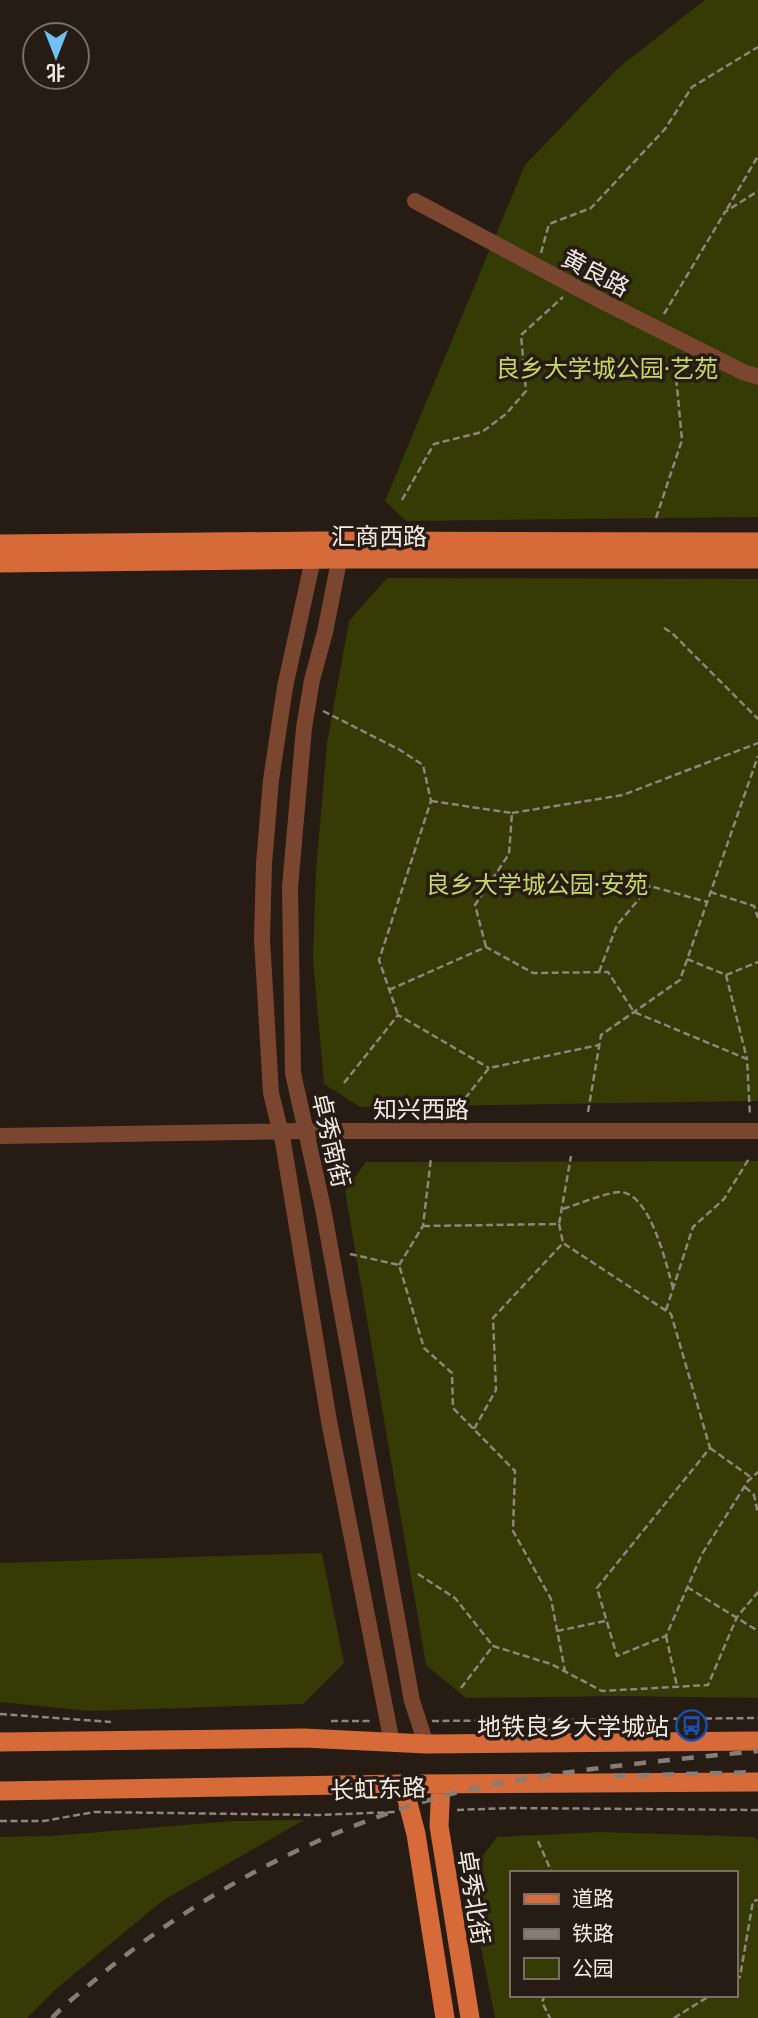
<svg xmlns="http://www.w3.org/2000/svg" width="758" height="2018" font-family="'Open Sans','Noto Sans SC',sans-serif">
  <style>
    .green { fill: #343b04; fill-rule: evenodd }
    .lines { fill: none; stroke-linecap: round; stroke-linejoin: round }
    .path { stroke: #8d857e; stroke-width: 2.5; stroke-dasharray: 7 3.5; stroke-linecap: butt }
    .minor { stroke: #7b4630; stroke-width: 16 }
    .major { stroke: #d76a39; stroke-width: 19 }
    .rail { stroke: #857d76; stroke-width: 4.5; stroke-dasharray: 12 12; stroke-linecap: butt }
    .labels { text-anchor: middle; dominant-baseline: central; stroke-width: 7; stroke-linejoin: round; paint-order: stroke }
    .street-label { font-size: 24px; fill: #f0e9e4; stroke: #261c14 }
    .park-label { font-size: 24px; fill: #c5d960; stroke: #261c14 }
    .poi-label { font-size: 24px; fill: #f0e9e4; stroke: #261c14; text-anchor: end }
  </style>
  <rect width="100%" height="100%" fill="#261c14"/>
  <path class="green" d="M705,0h53v517l-352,4 -21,-20 140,-336 92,-96z
    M387,578l371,1v522l-398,6 -36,-23 -11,-125 3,-88 11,-128 22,-122z
    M758,1161v537l-137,-2 -155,2 -40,-33 -81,-474 21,-29z
    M322,1553l22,110 -41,41 -214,7 -89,-9v-139z
    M304,1820l-142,81 -107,89 -28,28h-27v-181l51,-1 183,-15z
    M601,1832l153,5 4,4v177h-263l-28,-142 30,-39zM511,1873h224v122h-224z"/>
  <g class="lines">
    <path class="path" d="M727,209l31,-53
      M541,253l8,-29 42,-16 74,-79 27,-42 66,-40
      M664,314l61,-102 33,-21
      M402,500l32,-56 48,-12 24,-18 20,-23 -5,-56 42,-38
      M656,518l26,-78 -8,-85
      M664,628l8,5 86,86
      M323,711l77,39 23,15 8,36 -52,159 19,55
      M431,801l81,12 -3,41 -34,51 11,42
      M512,813l111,-18 135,-52
      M710,892l44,14 4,12
      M687,959l39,16 21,84
      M599,972l18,-47 33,-39 57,16
      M726,975l32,-13
      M389,990l97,-43 47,26 75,-1 26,40 113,47 3,57
      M344,1083l54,-68 91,53
      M588,1112l13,-77 79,-55 78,-224
      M452,1115l37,-47 110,-23
      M563,1209c12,-4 48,-18 58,-17 30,3 45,72 52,96
      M559,1224l4,19
      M423,1226l136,-2 12,-68
      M350,1254l49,11 25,83 28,25 1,35 62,63 -2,60 38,68 14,72
      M399,1265l24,-39 8,-68
      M666,1310l27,-83 31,-28 26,-42
      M474,1429l22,-39 -3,-72 70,-75 108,71 39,134 -113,140 20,68 49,-20 36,-82 46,-73 10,-9
      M710,1448l42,30
      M745,1487l9,8 4,19
      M418,1574l37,24 38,48
      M687,1587l71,44
      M557,1631l48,-10
      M666,1636l11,50
      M461,1688l32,-42 58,18 51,27 106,-6 29,-68 21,-25
      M0,1714l111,8
      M331,1721h42
      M432,1721l326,-3
      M457,1810l54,-2 247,2
      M0,1821h44l50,-9 224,3 77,-3
      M538,1841l14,32
      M735,1980l5,-3 13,-76 5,-1
      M545,1995l-3,7 8,16
      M674,2018l37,-23"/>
    <path class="minor" d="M415,201l181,97 147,74 15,5
      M318,549l-5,10 -28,128 -14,93 -7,84 -2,75 9,154 12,49 46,279 63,322
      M341,551l-16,81 -13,48 -8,48 -14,159 3,186 30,135 89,493 14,43
      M0,1136l307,-5h451"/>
    <path class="major" d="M0,544l322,-3 436,1
      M0,563l338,-4h420
      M0,1742l304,-4 122,6 332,-3
      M403,1784l13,50 29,184
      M441,1784l-2,42 31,192
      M0,1791l403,-7 355,-2"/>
    <path class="rail" d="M614,1776l144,-4
      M52,2018c13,-14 29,-26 43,-38 109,-93 260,-169 400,-196 87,-16 175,-24 263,-33"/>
  </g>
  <defs>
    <symbol id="bus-ring" viewBox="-11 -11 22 22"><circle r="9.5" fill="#261c14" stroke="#1a4fb4" stroke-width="1.5"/><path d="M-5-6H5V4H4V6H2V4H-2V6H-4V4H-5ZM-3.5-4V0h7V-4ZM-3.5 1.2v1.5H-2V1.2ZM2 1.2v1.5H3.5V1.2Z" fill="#1a4fb4"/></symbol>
  </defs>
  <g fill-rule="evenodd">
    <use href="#bus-ring" x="674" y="1708" width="35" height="35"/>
  </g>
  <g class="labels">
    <g class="street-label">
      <text transform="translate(596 272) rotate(28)">黄良路</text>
      <text x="379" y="535">汇商西路</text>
      <text x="421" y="1108">知兴西路</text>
      <text transform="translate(332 1140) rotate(77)">卓秀南街</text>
      <text transform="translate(378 1788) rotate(-2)">长虹东路</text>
      <text transform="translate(475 1897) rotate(81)">卓秀北街</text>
    </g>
    <g class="park-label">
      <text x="607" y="367">良乡大学城公园·艺苑</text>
      <text x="537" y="883">良乡大学城公园·安苑</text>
    </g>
    <g class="poi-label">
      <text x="669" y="1725">地铁良乡大学城站</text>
    </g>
  </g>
  <rect x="510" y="1871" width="228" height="126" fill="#261c14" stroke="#776e67" stroke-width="2"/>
  <rect x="524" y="1894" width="35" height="10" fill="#d76a39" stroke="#776e67" stroke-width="2"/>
  <text x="572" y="1906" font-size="21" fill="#f0e9e4">道路</text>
  <rect x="524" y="1929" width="35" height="10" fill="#857d76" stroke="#776e67" stroke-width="2"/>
  <text x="572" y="1941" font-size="21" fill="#f0e9e4">铁路</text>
  <rect x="524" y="1958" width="35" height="21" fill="#343b04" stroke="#776e67" stroke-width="2"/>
  <text x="572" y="1976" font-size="21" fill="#f0e9e4">公园</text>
  <g transform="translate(56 56) rotate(180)"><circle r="33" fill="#261c14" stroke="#776e67" stroke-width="2"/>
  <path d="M0-5L12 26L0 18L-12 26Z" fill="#70c1f4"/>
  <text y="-10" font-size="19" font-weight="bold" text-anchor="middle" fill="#f0e9e4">北</text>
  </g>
</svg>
